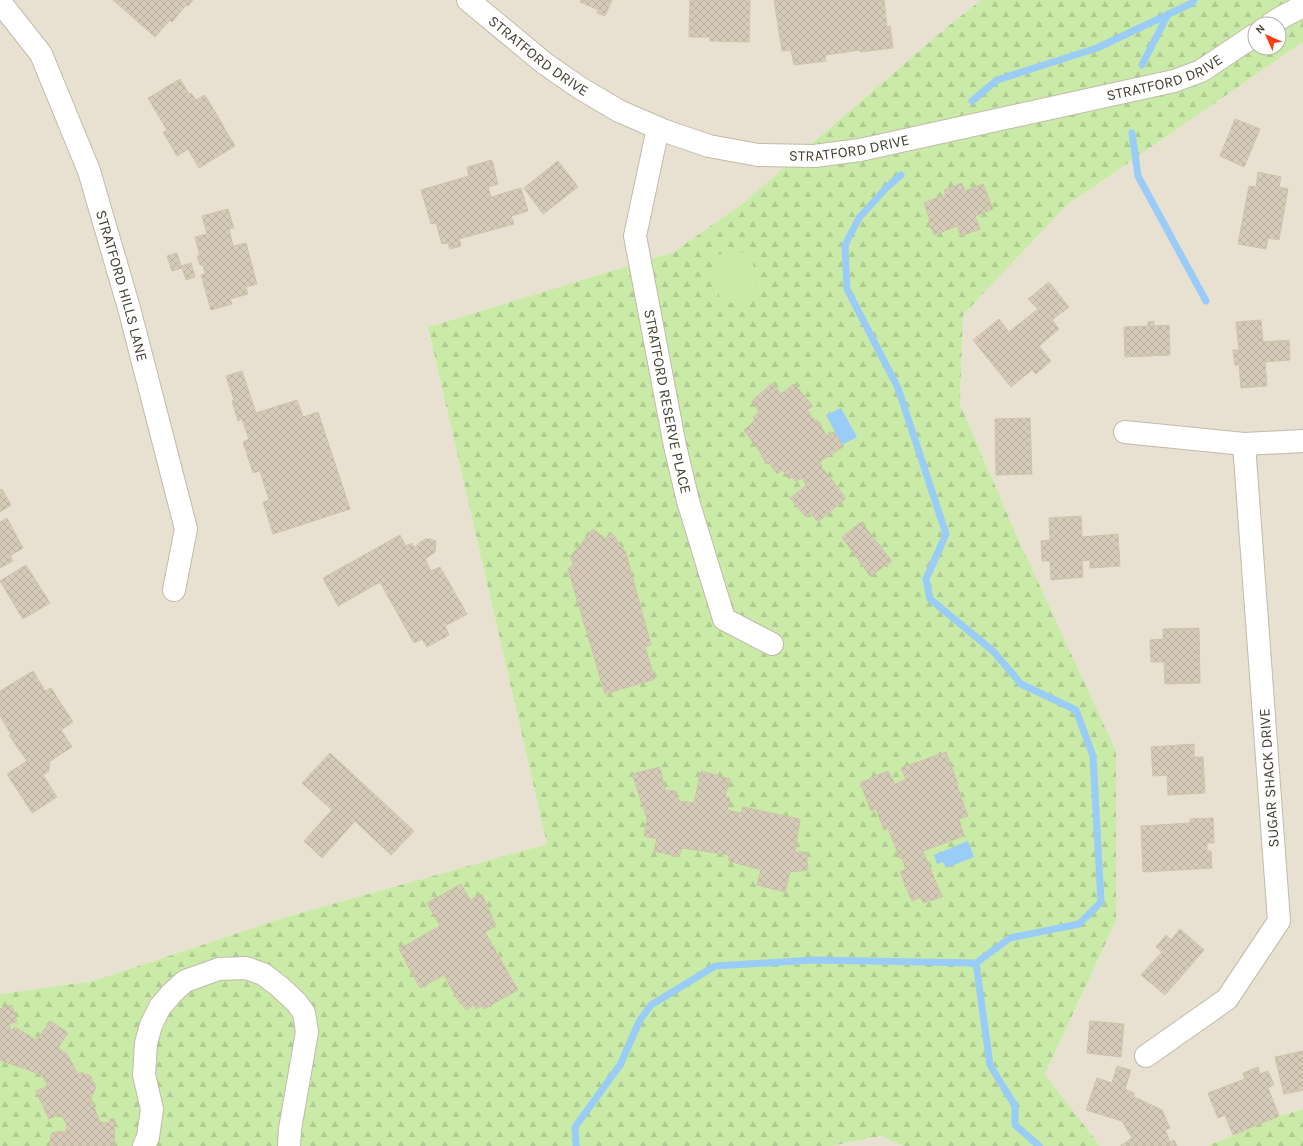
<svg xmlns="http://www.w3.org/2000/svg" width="1303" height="1146" font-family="Karla,sans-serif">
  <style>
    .residential { fill: #e8e1d1 }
    .forest { fill: url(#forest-firs); fill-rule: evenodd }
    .garden { fill: #caeba8 }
    .water { fill: #99ccf6 }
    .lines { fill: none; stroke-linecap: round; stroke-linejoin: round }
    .stream { stroke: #99ccf6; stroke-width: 7 }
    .building { fill: url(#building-cross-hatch); stroke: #d1c3aa }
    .minor-casing { stroke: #c2baa8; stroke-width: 24 }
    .minor { stroke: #fff; stroke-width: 22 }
    .labels { text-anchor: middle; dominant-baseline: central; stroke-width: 3.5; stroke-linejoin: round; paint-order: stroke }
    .street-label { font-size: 15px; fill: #453f33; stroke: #fff }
  </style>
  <defs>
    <pattern id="forest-firs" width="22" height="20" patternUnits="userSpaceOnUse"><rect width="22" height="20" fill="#caeba8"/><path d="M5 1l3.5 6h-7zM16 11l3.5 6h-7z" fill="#afcb91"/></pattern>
    <pattern id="building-cross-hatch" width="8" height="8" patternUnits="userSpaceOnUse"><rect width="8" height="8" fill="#d5cbb8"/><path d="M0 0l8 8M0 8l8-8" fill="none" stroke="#b8af9f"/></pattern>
  </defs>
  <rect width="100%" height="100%" fill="#f3efe3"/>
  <path class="residential" d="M0,0h981l-34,27 -204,176 -69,49 -246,75 119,517 -261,73 -193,64 -93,13z
    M1303,42v1067l-24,7 -72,30h-107l-55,-72 71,-153 -98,-382 -58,-135 3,-89 103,-109z
    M881,1136l22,10h-72z"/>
  <path class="forest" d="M981,0h322v42l-237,164 -103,109 -3,89 58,135 98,212v170l-71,153 55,72h-197l-22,-10 -50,10h-831v-152l93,-13 193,-64 261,-73 -119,-517 246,-75 69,-49 204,-176zM1255,24h24v24h-24z
    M1303,1109v37h-96l72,-30z"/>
  <path class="garden" d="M752,252l5,48 -37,4 -5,-49z"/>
  <path class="water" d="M841,408l16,29 -15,8 -16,-30z
    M968,841l6,16 -28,11 -3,-6 -6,2 -3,-9z"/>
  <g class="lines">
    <path class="stream" d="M1142,65l26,-51
      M972,101l25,-21 100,-32 95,-45 2,-3
      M1132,133l6,43 68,125
      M901,175l-14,12 -28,31 -14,27 2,44 51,99 48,146 -20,45 4,20 63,52 28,33 55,26 17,46 8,146 -22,22 -69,14 -34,25 14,102 25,41v19l24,21
      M576,1146l-1,-19 45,-62 20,-45 11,-15 64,-39 99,-6 162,3"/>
  </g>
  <path class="building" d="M113,0h80l-5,6 -2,-1 -14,17 -2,-2 -15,17z
    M581,0h31l-7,16 -8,-3 2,-3 -19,-8z
    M690,0h60l-1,42 -39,-1v-4h-21z
    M774,0h110l3,27 3,-1 3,22 -33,4v-2l-35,5 1,6 -32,4 -3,-15 -9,1z
    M180,79l9,15 2,-1 5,7 9,-5 30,51 -36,22 -11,-19 -11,7 -14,-24 4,-2 -19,-32z
    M1235,119l25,10 -16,38 -24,-11z
    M492,160l6,24 -10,3 3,10 30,-9 7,23 -17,5 3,8 -55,15 2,7 -11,3 -2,-6 -6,1 -6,-21 -5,1 -10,-34 48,-14 -2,-9z
    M558,161l20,26 -35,27 -19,-26z
    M1258,172l23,5 -2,10 9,2 -9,51 -11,-2 -2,11 -28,-5 11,-58 7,1z
    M962,183l3,8 18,-7 10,25 -18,7 5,13 -19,7 -4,-10 -23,9 -6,-14 2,-1 -6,-17 22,-9 -2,-4z
    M228,209l6,19 -5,1 4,17 13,-3 11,41 -11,3 2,7 -18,5 2,5 -21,6 -10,-35 4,-1 -2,-9h-3l-3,-9h3l-5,-19 12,-3 -5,-18z
    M177,253l4,13 10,-3 4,14 -9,3 -4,-12 -10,3 -5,-15z
    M1049,282l20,25 -17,13 7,9 -20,17 12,15 -15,13 -4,-4 -21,17 -38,-47 26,-21 10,13 29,-23 -10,-10z
    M1261,320l2,22 26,-2 1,20 -25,2 2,24 -26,2 -2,-23h-4l-2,-15h6l-3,-28z
    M1154,321v5l15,-1 1,30 -45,2 -1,-30 24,-1v-4z
    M242,371l14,42 41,-13 6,17 15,-5 32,97 -77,25 -10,-32 6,-2 -9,-29 -7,2 -10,-31 6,-3 -7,-20 -4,2 -6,-20 2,-1 -8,-24z
    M772,383l9,11 13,-10 19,22 -6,4 7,10h3l10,16 7,-4 9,15 -24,15 4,9 1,-1 22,28 -28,24 -8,-9 -4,4 -16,-19 16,-12 -3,-8 -8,3 -3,-4 -3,2 -6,-9 -6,4 -8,-11 -3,1 -6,-12 -16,-22 11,-9 -2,-4 6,-5 -7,-11z
    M1030,418l2,56 -36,1 -1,-56z
    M2,489l9,16 -11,7v-22z
    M1081,516l1,21 36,-3 2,32 -30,2v-8l-8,1 1,16 -32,3 -1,-19h-8l-1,-20 9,-1 -1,-22z
    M7,518l16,30 -13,8 3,5 -13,7v-46z
    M861,522l31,39 -22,15 -28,-39z
    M593,529l13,10 6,-6 14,20 25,92 -6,2 10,32 -50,15 -37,-125 5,-5 -3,-7z
    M400,535l6,11 6,-3 2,5 5,-5 7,-4h4l6,2 -1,11 -10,7 6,12 9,-4 27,47 -22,12 4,9 -22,12 -5,-8 -8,4 -34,-61 -42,24 -15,-28z
    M26,565l24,38 -27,16 -23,-38z
    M1199,628l1,55 -35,1 -1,-22h-13l-1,-22 13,-1v-10z
    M33,671l12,20 6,-3 22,34 -12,8 11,17 -23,15 1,3 -2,7 -5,3 14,22 -25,16 -25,-39 20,-13 -18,-26 2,-1 -11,-18v-25z
    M1194,744v13h9l2,36 -37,2 -1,-20 -14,1 -2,-29z
    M946,752l12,32 -1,2 11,30 -9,3 5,17 -41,15 19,46 -19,6 -2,-6 -9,4 -12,-29 6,-3 -4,-11 -2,1 -12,-31 -4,2 -8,-21 -5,2 -11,-28 28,-12 7,13 11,-5 -5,-11z
    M330,753l84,78 -23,24 -36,-34 -33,37 -18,-17 28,-31 -30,-27z
    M660,767l5,23 10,1 4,10 15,2 7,-32 29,8 -5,18 5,1 -3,12 14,3 2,-6 57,12 -5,33h11l2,18 -18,2 -5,20 -28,-7 4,-15 -32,-9v-6l-47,-7 -3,9 -25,-6 3,-12 -13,-3 3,-18 -15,-44z
    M1213,818l1,25h-7v8h4l1,17 -69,4 -2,-46 49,-3v-4z
    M461,884l9,16 12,-6 14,32 -11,6 33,58 -34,19 -2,-3 -6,3 -2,-4 -8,5 -5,-7 -1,1 -16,-29 -24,13 -21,-39 41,-23 -13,-23z
    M1180,929l24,21 -39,45 -24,-20 21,-23 -6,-5 10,-12 5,5z
    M12,1005l5,17 -8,2 2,7 4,-4 21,13 15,-19 17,12 -10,15 9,6 10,19 13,2 6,12 -5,12 9,23 10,1v-4h5l-1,27h-64l1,-13 15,-2 1,-6 -6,-11 -12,5 -13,-28 12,-5 -6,-11 -42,-15v-51z
    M1090,1021l34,3 -3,33 -34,-4z
    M1303,1051v39l-19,4 -9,-37z
    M1117,1066l14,4 -6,19 9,4v4l28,13 8,18 -5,2 5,12 4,-2 3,6h-57l12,-8 -10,-17 -36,-11 11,-32 15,5z
    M1258,1067l2,7 8,-3 6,14 -6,3 11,28 -46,19 -8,-20 -7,3 -10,-25 37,-14 -2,-6z"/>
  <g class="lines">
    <defs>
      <g id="minor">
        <path id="s1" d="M468,0l76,63 36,25 39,23 46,20 44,15 49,9 56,1 46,-6 314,-69 27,-10 54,-36"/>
        <path id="s2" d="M0,2l41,52 48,117 40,137 57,221 -12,61"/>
        <path d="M1271,24l11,-7 21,-11"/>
        <path id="s3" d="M658,128l-23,108 40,210 13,55 36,118 48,25"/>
        <path d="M1125,432l119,12 59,-3"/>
        <path d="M1146,1056l81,-57 52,-78 -35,-477"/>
        <path d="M144,1146l4,-9 4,-28 -8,-34 2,-32 5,-18 9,-18 12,-14 13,-12 34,-12 27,-1 17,6 17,13 17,16 7,10 3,19 -17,97 -1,17"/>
      </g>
    </defs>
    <use href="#minor" class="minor-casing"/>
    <use href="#minor" class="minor"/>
  </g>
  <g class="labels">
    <g class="street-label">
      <text stroke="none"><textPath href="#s1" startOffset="90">STRATFORD DRIVE</textPath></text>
      <text stroke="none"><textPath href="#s1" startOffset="750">STRATFORD DRIVE</textPath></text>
      <text stroke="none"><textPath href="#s1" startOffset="426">STRATFORD DRIVE</textPath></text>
      <text stroke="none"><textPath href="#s2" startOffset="312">STRATFORD HILLS LANE</textPath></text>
      <text stroke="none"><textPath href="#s3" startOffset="279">STRATFORD RESERVE PLACE</textPath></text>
      <text transform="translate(1269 778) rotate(-94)">SUGAR SHACK DRIVE</text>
    </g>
  </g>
  <g transform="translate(1267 36) rotate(315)"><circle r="19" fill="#ffffff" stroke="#b5b2ad"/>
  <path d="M0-3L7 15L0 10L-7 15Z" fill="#ff3c0e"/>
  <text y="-6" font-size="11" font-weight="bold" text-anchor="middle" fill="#453f33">N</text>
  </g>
</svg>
